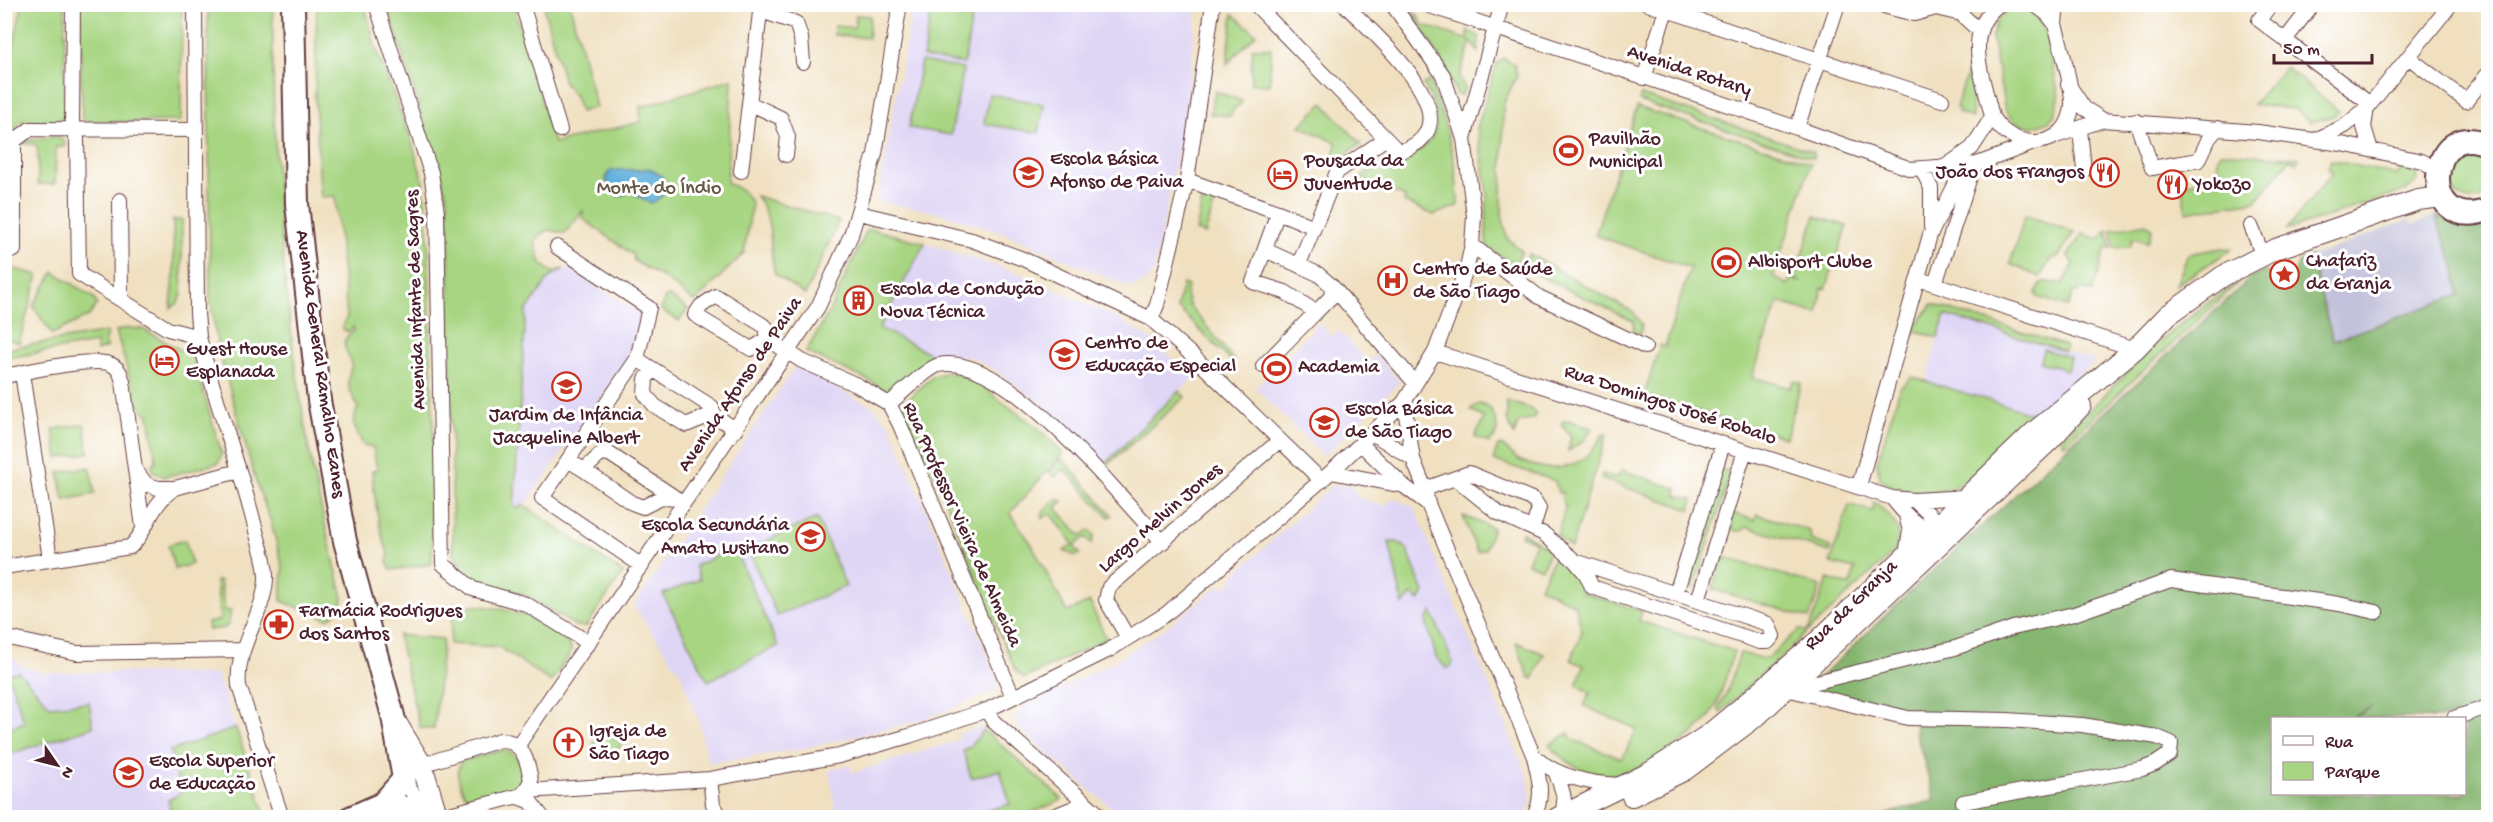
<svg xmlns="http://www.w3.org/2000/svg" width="2493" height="822" font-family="'Gochi Hand',sans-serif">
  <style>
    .built { fill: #dfd5f5 }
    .industrial { fill: #c3c1db }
    .green { fill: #a7d582; stroke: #787a56; stroke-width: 1.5 }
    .forest { fill: #85b670; stroke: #686a4e; stroke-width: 1.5; fill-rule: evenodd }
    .water { fill: #61b0db; stroke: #566883; stroke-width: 1.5 }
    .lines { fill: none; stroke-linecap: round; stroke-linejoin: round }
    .street-casing { stroke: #633c41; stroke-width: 16 }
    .secondary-casing { stroke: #633c41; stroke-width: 22 }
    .primary-casing { stroke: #633c41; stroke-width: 26 }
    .street { stroke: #fff; stroke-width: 14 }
    .secondary { stroke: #fff; stroke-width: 20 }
    .primary { stroke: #fff; stroke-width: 22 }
    .rail { stroke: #4a1f2b; stroke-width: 4 }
    .labels { text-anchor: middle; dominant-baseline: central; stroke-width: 6; stroke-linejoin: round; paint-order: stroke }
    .street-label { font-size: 20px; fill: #4a1f2b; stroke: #fff }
    .poi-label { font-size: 20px; fill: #4a1f2b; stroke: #fff; text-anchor: start }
    .park-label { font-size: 20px; fill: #665645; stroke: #fff }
  </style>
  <rect width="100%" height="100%" fill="#fff"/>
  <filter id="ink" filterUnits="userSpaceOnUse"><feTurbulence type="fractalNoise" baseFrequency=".0167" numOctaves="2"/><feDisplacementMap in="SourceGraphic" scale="12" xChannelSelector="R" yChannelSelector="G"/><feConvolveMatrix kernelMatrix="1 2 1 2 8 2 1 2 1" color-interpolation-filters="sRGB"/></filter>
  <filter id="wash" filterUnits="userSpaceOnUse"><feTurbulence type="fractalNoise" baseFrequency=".008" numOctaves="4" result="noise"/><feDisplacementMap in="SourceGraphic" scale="24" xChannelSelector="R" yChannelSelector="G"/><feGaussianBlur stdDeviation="1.35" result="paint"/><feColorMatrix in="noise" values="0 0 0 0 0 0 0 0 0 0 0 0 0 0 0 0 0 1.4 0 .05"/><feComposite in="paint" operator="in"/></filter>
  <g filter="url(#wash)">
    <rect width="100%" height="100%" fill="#f0e0c0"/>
    <path class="built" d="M913,5h284l-11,105 -33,164 -8,7 -9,5h-9l-130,-56 -62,-18 -58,-11z
      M925,243l96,31 97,45 31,19 46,40 -16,13 6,6 -79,69 -51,-52 -60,-44 -23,-13 -39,-2 -54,-27z
      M569,268l69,45 1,8 -13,41 -101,143 -3,-1 -3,5h-4l11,-198 24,-34z
      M1945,315l150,46 -58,54 -111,-33z
      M1319,323l13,14 7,-6 29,31 8,-8 24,28 -76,74 -69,-68z
      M795,367l78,40 17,18 109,258 -5,9 -73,28 -120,29 -93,14 -9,-41 -18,-48 -47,-68z
      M1334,484l18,3 8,12 25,7 7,-8 22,9 114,271 3,23 -6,17 -403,-1 -104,-89 -2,-9 7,-12 89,-44 51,-33 57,-45 5,3 8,-7v-5z
      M4,651l16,14 23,8 81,-1 93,3 49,142h-261z
      M980,727l82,73 -39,17h-186l-8,-47 21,-5 2,8 108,-33 -1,-6z"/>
    <path class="industrial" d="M2435,216l19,49 6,30 -127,46 -22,-84 99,-38 2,6z"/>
    <path class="green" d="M557,4l13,1 26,102 -16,5 -5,-16 -11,-13 -20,-74z
      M22,5h43l-1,108 -5,7 -40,2 -14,20v-58z
      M80,5h102l-1,116 -90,1 -9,-4z
      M208,5h65c-2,145 9,290 34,434 9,53 23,106 36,159l-2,11 -13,10 -47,-18 2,-33 -12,-46 -15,-40 -38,-134 -8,-50z
      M317,5h48l10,42 36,92 12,42 5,47 5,196 -1,140 -41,6 -4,-7 2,-8c-11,-26 -14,-55 -17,-84l5,-1 -4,-23 -10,-2 -10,-22 5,-16c-10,-22 -13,-20 -6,-43 -5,-13 -15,-23 2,-33l-1,-4 -5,5 -6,-3 5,-13 -12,-120 -14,1 -1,-9 -5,-91z
      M387,5h126l41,138 87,-21 -1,-15 92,-28 -5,104 15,7 10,13 -8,50 -49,49 -31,-24 -30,-17 -1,-6 -51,-37 1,-7 -18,22 -17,-3 -9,6 -4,7 6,20 11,9 12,-3 -14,8 -24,34 -12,196 5,2 3,-5 101,69 -37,54 -10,-1 -52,-31 -46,-14 -12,-8 -13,-20 -5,-354z
      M932,5h42l-10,59 -41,-7z
      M2022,8l9,3 13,13 15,73 -4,17 -6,7 -16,6 -17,-4 -11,-13 -13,-73 5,-17 16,-11z
      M1412,12l5,2 6,11 45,15 -1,-10 12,6 -1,16 -7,-11 -12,36 6,11 -4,8 -4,-2 -14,-31z
      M1233,14l23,20 -29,30z
      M856,15l14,1 -2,22 -34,-3 1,-9 19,2z
      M1252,48h19l-1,37 -19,-1z
      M1504,58l11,7 2,10 -14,30 -1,109 5,24 15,13 -6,13 -28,-15 -2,-8 1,-54 -10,-59 20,-65z
      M921,61l42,8 -12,66 -42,-7z
      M2285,67l54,44 -6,5 -23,6 -15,-13 -42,-4z
      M1968,70l4,4v44l-14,-5 1,-3 -3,-2z
      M1429,81c18,43 28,78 29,125l-24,9 -30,-13 1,-5 -45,-19 27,-20c5,0 10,2 14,1 41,-12 43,-45 22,-75z
      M1215,91l27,10 -2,4 -5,2 -5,9 -20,-2z
      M989,94l55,10 -5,29 -55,-9z
      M1641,95l173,57 -1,6 -174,-57z
      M1323,103l38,41 -29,19 5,-20 -37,-17z
      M1637,107l174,56 -38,114 15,8 2,-6 11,3 -6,-3 20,-63 32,10 -21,63 -4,-1 -4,26 -40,-12 -26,75 38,11 4,-7 7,2 -15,55 -142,-43 16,-50 5,2 25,-79 -95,-33z
      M56,136l8,5 1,5 -9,1 -1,37h-17v-33l-3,-7h-11l1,-3z
      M2464,149l24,4v41c-15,11 -30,6 -40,-9l-1,-18z
      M2221,152l78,6 -2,5 -7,-4 -34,42 -70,11 -5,-28 38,-7 -2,-18z
      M2331,160l66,15 5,-6 14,4 1,8 -12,10 -119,39 47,-58 -5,-3z
      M756,196l83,25 -34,74 -30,-21c-7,-28 0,-54 -19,-78z
      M1203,197l12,5 -10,32 -9,-3z
      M2025,215l49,17 -16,25 -7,2 -11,18 -30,-13z
      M173,220h9v75l-5,9 -6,4 3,-33z
      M2146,223l6,6 -4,13 -15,-4 -3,9 -16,1 -3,-18z
      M871,229l54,14 -46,85 54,27 -45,38 -16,-11 -66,-30 23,-40 38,-82z
      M2107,230l4,18 -5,-1 -14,45 -12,-3 -2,4 -5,-2 -5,16 -31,-10 -1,-4 7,-11 20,1 11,-19 -6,-8 14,-22 17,5z
      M2223,248l9,1 -56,36 12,-31z
      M1529,254l104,58 9,13 -2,9 -6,-2 -1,-11 -110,-53z
      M4,266l34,9 -19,68 -14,-5z
      M54,272l40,26 3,7 -8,11 -37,18 -19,-28z
      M2239,282l-175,162 -3,-5c56,-56 110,-115 178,-157z
      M1183,284l5,2 -2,8 3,11 45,55h-4l-53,-53z
      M669,296l19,13 -9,12 -18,-11 4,-13z
      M1932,304l134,42 -2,5 -119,-36 -7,23 -25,-8z
      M128,328l15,1 50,28 29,98 -4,8 -54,14 -11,-6 -1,-7 4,-2 -7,-47 -12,-12 -21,-72z
      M107,332l1,5 -3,2 2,8 -10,4 -1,-8 -91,15v-9z
      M2043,349l27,8 -3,13 -27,-8z
      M948,372l31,7 11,9v5l48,35 25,25 -53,60 22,32 35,67 23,-10 16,37 -81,39 -10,-8 -70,-170 -44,-94 32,-30z
      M1912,377l125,38c-37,35 -76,92 -133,75 -9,-3 -19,-4 -24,-12l-3,-15 23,-75z
      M1179,391l6,6 -79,69 -1,-2z
      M1507,401l26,9 3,4 -3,4 -15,5 -4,12 -7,-15z
      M1479,404l10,3c8,12 13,26 0,36l-14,-6 9,-19 -14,-8z
      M1567,420l25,8 -8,13 -16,10 3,-15 -10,-11 1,-3z
      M84,424l5,29 -31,5 -5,-29z
      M1607,434l-36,114 -14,-12 9,-31 -3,-1 -1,-12 -4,1 -3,-12 -62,-21 5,-14 3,-1c7,4 11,11 18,15 34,16 67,9 83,-25z
      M1062,459l50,56 -3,2 -45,-48 -9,8 -6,-5z
      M90,467l5,27 -31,6 -5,-28z
      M1720,469l11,3 -37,117 -11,-4z
      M1622,470l55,19v7l16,3 -2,11 -90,-31 1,-5 15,4z
      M1056,499l7,2 -7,7 25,28 8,-6 5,5 -2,9 -7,-7 -11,9 6,8 -4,2 -12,-5 9,-7 -22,-31 -9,6 1,-7z
      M1873,502c6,2 7,5 11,9 14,13 18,22 11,40l-175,162 -2,-6 9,-15 13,-39 26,6 33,-29 9,1 20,-52 22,7 5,-17 -25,-6 19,-58 23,6 2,-3z
      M1732,513l23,7 2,-6 53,17 1,9 20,7 -1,5 -83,-25c-4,4 -10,6 -15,2z
      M1463,516l30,12 -8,21 -8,3z
      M817,518l29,68 -69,30 -29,-67z
      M1522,532l28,18 -8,19 -15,-6 8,-21 -14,-6z
      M185,540l7,24 -17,5 -7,-24z
      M1389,542h8l10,7 17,44 -5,8 -7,-7 -9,11z
      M734,548l44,98 -70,35 -45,-87 37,-15 -5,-13z
      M1555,555c11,10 29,21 26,37l61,19 -3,10 95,30c-7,20 -12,47 -24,65 -10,14 -24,23 -38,33 -45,31 -83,39 -123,-4l20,-12 2,6 51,20 15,-30 -53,-23 6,-14 -14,-7 8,-19 -13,-6 11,-29 -7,-26 -35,-18z
      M1723,557l98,29 -12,32 -97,-29z
      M216,581h4l5,30 6,-1 -2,13 -4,5 -17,2 -1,-7 13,-3z
      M453,604c39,3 65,3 98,26 8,5 17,9 20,19l-1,5 -19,28 -52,-35 -49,-3z
      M1432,612l21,51 -6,6 -11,-12 -10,-36z
      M398,635l45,4 -9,90 -14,-1z
      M1516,642l28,12 -11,25 -4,-2z
      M19,672l31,34 39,-4 4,25 -83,27 -5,-7v-17l19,-8 -14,-42 -5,2v-8z
      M236,728l30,89h-105l10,-5 -3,-12 13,-7 -11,-42z
      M984,730l77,68 1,2 -39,17h-57l44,-13 -10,-34 -29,8 -8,-28 5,-2z
      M602,731l20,11 -8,16 -15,2 -6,-15z
      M502,750c20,2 29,29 9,41 -15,8 -42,17 -49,-2 -4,-10 -6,-18 -1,-28z"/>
    <path class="forest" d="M2435,216l18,7 35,7v587h-610l57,-17 -19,-67 -2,-19 -106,-25 100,-95 345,-318 13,-5 7,7 7,2 14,-5 5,-14 12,-4 22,84 126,-46 -5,-30zM2373,706l-19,12h110v76h-192v-76h79z"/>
    <path class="water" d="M648,168l14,8 4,10c-3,9 -6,15 -16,17l-19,-11 -12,4 -10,-5 -3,-13 3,-6c12,-6 25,1 39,-4z"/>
  </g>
  <g filter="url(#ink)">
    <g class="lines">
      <defs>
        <path id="street" d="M73,4l-1,126 5,9 2,135 89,55 31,8
          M195,4l2,309 2,24c16,64 40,126 56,190 4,17 12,36 11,53 -3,38 -31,66 -27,106l43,132
          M376,4l55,169 6,39 6,352 30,25 53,15 63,39
          M522,4l38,126
          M1255,4l142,146c7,2 14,-3 20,-7 47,-34 -49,-115 -73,-139
          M1424,4l373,124 114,41 66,-5 57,-21
          M1648,4l294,96
          M1876,4l38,10 37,-10
          M2000,4c-39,26 -16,75 -8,113 21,36 77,34 80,-12 1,-17 -12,-63 -17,-81l-8,-10 -13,-10
          M2271,4l-12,16 26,20 28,-36
          M1940,9l21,5 13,12
          M761,11l35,12 5,15 2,24
          M2055,24l2,-20
          M2285,40l85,64
          M2408,57l58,44 22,-27
          M1644,78l24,-74
          M2068,84l16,24 19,12 155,12 84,12 80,17 15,9
          M749,103l32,15 7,19 -2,18
          M2136,121l16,47 47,-8 10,-22 9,-10
          M1797,128l41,-124
          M2080,129l4,41
          M2056,136l47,-16
          M1464,138l38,-134
          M2315,140l30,-14 22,-18
          M2371,150l-7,-23 3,-19 84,-104
          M1946,166l26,-18 20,-31
          M1922,169l9,19v39
          M741,171l20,-167
          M1187,180l91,32 -25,70 32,10 31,20 15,-15 1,-11 -14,-12 -53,-24
          M120,200l1,100
          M1278,212l36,15
          M859,213l113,27 51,19 128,60 42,37 129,125
          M2251,226l12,30
          M1472,245l67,52 106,50
          M557,247l92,61 -12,51 -95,139 100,68
          M14,250v-109l16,-12 166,1
          M1299,264l38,-92 48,-33
          M1919,279l216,70
          M1935,284l37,-113
          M1332,286l83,97
          M1151,319l6,-14 30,-125 26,-176
          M768,339l-17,10 -56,-34 6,-9 15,-10 50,31 2,12 34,22 55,24 32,19 11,21 113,272
          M1435,352l457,146 22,2 17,16 1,19
          M637,359l75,48 1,7 23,16
          M1263,366l53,-54
          M653,369l-7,10 -1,15 10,12 31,19 27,-11
          M22,373l28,186
          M4,376c21,-3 94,-22 110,-10 6,4 7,9 9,16l20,145
          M1404,402l9,57
          M889,404c11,-9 38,-36 50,-39 68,-14 180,133 224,177
          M1372,433l41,26 12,30 3,15 106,253c5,21 11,40 -1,61
          M1361,444l43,42
          M568,460l16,10 17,-16 7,-1 65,43
          M584,470l48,33 11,4 20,-10 13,1
          M137,472l9,12 12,4h17l64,-17
          M1331,472l73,14 24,18
          M1456,479l42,34 46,21 31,27 11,13 6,13 168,55h8l5,-6 -5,-12 -193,-63
          M1859,486l71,-251 25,-50 20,-20
          M1425,489l44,-16 65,27 5,8 -6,19
          M1892,498c12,15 25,32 46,31
          M1914,500l53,-3
          M1906,554l4,-23 -4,-16
          M4,567l126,-20c19,-17 18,-41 45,-59
          M1676,593l47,-149
          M1698,600l47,-149
          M4,637l73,16 165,-3
          M1128,638l-22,-38 3,-13 170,-146
          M1792,688l163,-40 58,-20 61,-14 97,-34 168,24 37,8
          M1786,689l122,29 99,2 75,5 75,12 14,6 -1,11 -15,10 -13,5 -179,33
          M987,710l6,11 110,97
          M2454,718l34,-11
          M500,740c23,1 28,21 31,41l-9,14 -84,22 -20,-15 -14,-23 18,-14z
          M518,745l300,-438 33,-72 24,-81 25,-150
          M1534,757c24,20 56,27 87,28
          M1555,771c6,16 14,30 5,47
          M710,779l3,25 8,14
          M527,791l183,-12 129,-23 70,-20 78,-26 122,-60 57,-36 165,-142 73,-70 31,-50 32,-85 5,-22 2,-29 -10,-77 -21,-64 -51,-71
          M517,797l13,4 13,17
          M1049,818l37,-15"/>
        <path id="secondary" d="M396,722l26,43 16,53
          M1632,796l53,-26 73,-55 292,-275 31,-34
          M386,801l11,2 22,15
          M1557,818l92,-45 59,-38 34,-28 79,-69 213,-206 101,-83 33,-34 55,-39 53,-27 142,-49 24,-3"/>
        <path id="primary" d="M293,4l4,200 22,196 26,141 48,175 11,63 -22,25 -32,14
          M2488,145c-61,-31 -72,91 0,65"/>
      </defs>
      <use href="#street" class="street-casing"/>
      <use href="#secondary" class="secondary-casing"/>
      <use href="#primary" class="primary-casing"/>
      <use href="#street" class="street"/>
      <use href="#secondary" class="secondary"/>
      <use href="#primary" class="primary"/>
      <path class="rail" d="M4,5l1,-1"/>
    </g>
  </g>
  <defs>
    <symbol id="stadium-ring" viewBox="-11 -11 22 22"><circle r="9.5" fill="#fff" stroke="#c8321e" stroke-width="1.5"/><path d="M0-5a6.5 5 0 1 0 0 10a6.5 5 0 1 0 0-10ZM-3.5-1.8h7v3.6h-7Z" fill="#c8321e"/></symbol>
    <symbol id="school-ring" viewBox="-11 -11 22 22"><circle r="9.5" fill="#fff" stroke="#c8321e" stroke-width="1.5"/><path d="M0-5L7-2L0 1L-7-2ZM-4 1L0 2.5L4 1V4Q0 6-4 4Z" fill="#c8321e"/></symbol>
    <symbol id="restaurant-ring" viewBox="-11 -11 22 22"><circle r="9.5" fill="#fff" stroke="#c8321e" stroke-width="1.5"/><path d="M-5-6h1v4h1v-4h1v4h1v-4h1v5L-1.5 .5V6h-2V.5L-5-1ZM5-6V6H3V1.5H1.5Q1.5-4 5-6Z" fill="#c8321e"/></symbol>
    <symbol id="hotel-ring" viewBox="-11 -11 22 22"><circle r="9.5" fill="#fff" stroke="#c8321e" stroke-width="1.5"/><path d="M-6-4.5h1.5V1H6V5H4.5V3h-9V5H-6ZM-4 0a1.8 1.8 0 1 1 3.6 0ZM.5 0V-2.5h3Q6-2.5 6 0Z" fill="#c8321e"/></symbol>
    <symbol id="sight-ring" viewBox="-11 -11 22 22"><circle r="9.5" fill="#fff" stroke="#c8321e" stroke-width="1.5"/><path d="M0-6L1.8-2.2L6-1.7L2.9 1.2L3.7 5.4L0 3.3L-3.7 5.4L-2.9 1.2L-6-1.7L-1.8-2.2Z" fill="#c8321e"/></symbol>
    <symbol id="hospital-ring" viewBox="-11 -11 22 22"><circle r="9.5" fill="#fff" stroke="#c8321e" stroke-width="1.5"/><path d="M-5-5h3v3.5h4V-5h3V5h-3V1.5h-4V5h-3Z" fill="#c8321e"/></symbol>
    <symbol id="building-ring" viewBox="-11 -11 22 22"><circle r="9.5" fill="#fff" stroke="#c8321e" stroke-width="1.5"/><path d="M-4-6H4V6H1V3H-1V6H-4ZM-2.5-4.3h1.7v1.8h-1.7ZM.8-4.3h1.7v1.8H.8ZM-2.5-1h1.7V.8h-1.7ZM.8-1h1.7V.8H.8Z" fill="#c8321e"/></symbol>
    <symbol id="pharmacy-ring" viewBox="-11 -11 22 22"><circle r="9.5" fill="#fff" stroke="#c8321e" stroke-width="1.5"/><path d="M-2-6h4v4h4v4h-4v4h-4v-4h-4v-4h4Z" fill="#c8321e"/></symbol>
    <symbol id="church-ring" viewBox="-11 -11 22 22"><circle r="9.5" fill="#fff" stroke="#c8321e" stroke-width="1.5"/><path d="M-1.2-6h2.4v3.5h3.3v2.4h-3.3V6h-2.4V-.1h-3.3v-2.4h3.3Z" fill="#c8321e"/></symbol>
    <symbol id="university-ring" viewBox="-11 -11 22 22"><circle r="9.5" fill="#fff" stroke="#c8321e" stroke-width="1.5"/><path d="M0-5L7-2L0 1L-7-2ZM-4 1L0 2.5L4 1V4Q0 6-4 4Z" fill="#c8321e"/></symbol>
  </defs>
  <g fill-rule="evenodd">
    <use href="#stadium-ring" x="1552" y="134" width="33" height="33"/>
    <use href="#school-ring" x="1012" y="156" width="33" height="33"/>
    <use href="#restaurant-ring" x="2088" y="156" width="33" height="33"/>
    <use href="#hotel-ring" x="1266" y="158" width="33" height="33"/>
    <use href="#restaurant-ring" x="2156" y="168" width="33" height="33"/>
    <use href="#stadium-ring" x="1710" y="246" width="33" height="33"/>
    <use href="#sight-ring" x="2268" y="258" width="33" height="33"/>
    <use href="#hospital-ring" x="1376" y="264" width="33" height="33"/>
    <use href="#building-ring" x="842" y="284" width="33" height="33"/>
    <use href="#school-ring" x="1048" y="338" width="33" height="33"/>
    <use href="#hotel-ring" x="148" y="344" width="33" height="33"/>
    <use href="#stadium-ring" x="1260" y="352" width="33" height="33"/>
    <use href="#school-ring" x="550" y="370" width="33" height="33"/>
    <use href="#school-ring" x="1308" y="406" width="33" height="33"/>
    <use href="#school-ring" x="794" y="520" width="33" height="33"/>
    <use href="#pharmacy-ring" x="262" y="608" width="33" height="33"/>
    <use href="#church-ring" x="552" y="726" width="33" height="33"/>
    <use href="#university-ring" x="112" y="756" width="33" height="33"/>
  </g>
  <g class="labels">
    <g class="street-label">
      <text transform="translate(1689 72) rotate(18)">Avenida Rotary</text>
      <text transform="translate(417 300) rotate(-92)">Avenida Infante de Sagres</text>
      <text transform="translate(319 364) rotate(82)">Avenida General Ramalho Eanes</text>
      <text transform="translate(741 385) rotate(-56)">Avenida Afonso de Paiva</text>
      <text transform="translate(1670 406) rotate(18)">Rua Domingos José Robalo</text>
      <text transform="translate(1161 519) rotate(-41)">Largo Melvin Jones</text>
      <text transform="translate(961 525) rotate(66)">Rua Professor Vieira de Almeida</text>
      <text transform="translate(1852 606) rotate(-44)">Rua da Granja</text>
    </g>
    <g class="poi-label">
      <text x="1589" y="140">Pavilhão<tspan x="1589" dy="23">Municipal</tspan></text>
      <text x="1050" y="160">Escola Básica<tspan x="1050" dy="23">Afonso de Paiva</tspan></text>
      <text x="1304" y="162">Pousada da<tspan x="1304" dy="23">Juventude</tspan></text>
      <text x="2084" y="173" text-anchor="end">João dos Frangos</text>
      <text x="2193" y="185">Yokozo</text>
      <text x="2306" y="262">Chafariz<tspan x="2306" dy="23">da Granja</tspan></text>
      <text x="1748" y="263">Albisport Clube</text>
      <text x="1413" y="270">Centro de Saúde<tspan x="1413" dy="23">de São Tiago</tspan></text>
      <text x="880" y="290">Escola de Condução<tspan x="880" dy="23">Nova Técnica</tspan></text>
      <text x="1085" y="344">Centro de<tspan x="1085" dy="23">Educação Especial</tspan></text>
      <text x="186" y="350">Guest House<tspan x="186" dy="23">Esplanada</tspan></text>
      <text x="1298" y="368">Academia</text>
      <text x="1345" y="410">Escola Básica<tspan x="1345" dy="23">de São Tiago</tspan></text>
      <text x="566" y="416" text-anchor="middle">Jardim de Infância<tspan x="566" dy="23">Jacqueline Albert</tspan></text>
      <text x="789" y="526" text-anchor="end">Escola Secundária<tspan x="789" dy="23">Amato Lusitano</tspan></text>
      <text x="299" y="612">Farmácia Rodrigues<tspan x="299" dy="23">dos Santos</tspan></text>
      <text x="589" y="732">Igreja de<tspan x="589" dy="23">São Tiago</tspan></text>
      <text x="149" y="762">Escola Superior<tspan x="149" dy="23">de Educação</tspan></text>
    </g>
    <g class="park-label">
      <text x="659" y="189">Monte do Índio</text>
    </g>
  </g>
  <rect width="2493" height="822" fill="none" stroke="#fff" stroke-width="24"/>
  <rect x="2271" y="717" width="195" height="78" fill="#ffffff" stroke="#b7a5aa" stroke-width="1.5"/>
  <rect x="2283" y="736" width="30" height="9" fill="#ffffff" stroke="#b7a5aa" stroke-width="1.5"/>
  <text x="2325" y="747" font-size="18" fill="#4a1f2b">Rua</text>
  <rect x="2283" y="762" width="30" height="18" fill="#a7d582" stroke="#b7a5aa" stroke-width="1.5"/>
  <text x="2325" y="777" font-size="18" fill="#4a1f2b">Parque</text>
  <g transform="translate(57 765) rotate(125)" stroke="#ffffff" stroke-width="4.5" paint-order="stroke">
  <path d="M0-4.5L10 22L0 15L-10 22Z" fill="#4a1f2b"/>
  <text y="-9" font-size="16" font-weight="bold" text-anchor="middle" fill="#4a1f2b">N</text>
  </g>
  <path d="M2274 54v9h98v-9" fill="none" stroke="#4a1f2b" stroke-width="3"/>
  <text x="2283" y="54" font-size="18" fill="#4a1f2b" stroke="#ffffff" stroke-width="4.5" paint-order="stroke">50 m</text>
</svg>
